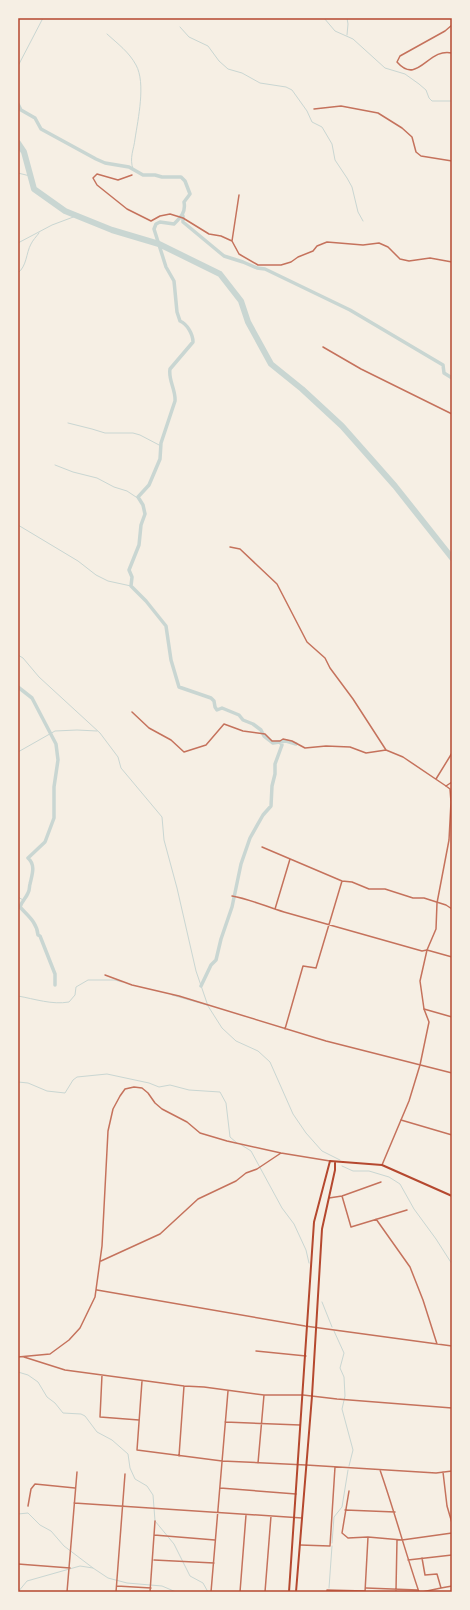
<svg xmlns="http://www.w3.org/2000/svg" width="470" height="1610" font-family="Commissioner,sans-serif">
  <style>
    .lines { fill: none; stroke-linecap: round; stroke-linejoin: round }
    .stream { stroke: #c9d6d2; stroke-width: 1 }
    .canal { stroke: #c9d6d2; stroke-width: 3.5 }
    .river { stroke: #c9d6d2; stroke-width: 6 }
    .minor { stroke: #c5725c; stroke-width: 1.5 }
    .tertiary { stroke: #c5725c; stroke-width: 1.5 }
    .secondary { stroke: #b5482f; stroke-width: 2 }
    .neatline { fill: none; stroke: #b5482f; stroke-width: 1.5 }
  </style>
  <rect width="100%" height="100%" fill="#f6efe4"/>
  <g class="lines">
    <path class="stream" d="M324,18l11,13 18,8 32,29 20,6 14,10 7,6 3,8 3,3h20
      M180,27l9,10 19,9 11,15 9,8 14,4 18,10 26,4 6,3 15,21 5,11 10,5 10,17 3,16 12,18 5,9 6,25 5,9
      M107,34c11,10 22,18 29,31 10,18 2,54 -1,74 -1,10 -6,19 -2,30
      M347,35l1,-11 -1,-6
      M18,66l25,-48
      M18,173l12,3
      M18,243l34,-18 24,-9
      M18,273c9,-7 8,-20 13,-29 2,-4 5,-7 8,-11
      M68,423l24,6 13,4h28l7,2 21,11
      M55,465l18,7 24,6 17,9 13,4 12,8
      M18,525l60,36 18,14 12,6 23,5
      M18,655l5,3 16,19 61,56 18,24 3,11 41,49 2,23 13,48 19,83 12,35 14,22 14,13 22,10 12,11 23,52 13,19 16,18 18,9
      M18,752l37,-21 22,-1 20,1
      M18,897l5,3
      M172,995l35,10
      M18,996c17,3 34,9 51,6l6,-7 1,-8 12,-7h27l7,2
      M18,1082l10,1 19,8 18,2 8,-13 4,-3 30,-3 42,9 10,4 11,-2 19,5 31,2 6,11 4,34 7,6
      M240,1144l11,7 31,57 12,16 12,26 3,13
      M342,1166l11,5h16l20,6 11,7 14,25 22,30 16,25
      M322,1302l10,25
      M334,1331l10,22 -4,15 4,9 1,19 -3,13 11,41 -4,16
      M18,1372l10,3 10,7 9,15 8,6 8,10 18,1 4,2 12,16 15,8 16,14 2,14 5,11 12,7 6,9 2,26 19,23 16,32 13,7 5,9
      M18,1514l10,-1 12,12 11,6 13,15 29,22
      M332,1543l2,-26 8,-10 6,-37
      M329,1588l3,-42
      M18,1592l9,-11 53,-15 13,2 15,10 19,5 35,3 14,6
      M329,1592v-1"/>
    <path class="canal" d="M18,104l3,6 14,8 6,11 55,30 9,4 24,4 14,8h12l7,2h19l4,4 5,13 -6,8c2,10 -3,15 -10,22l-14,-2 -4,2 -2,5 12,38 8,14 3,31 3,9c7,3 13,13 13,21l-23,27c-2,11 6,21 5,32l-14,42 -1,16 -11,26 -11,12 5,8 2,9 -4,11 -2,20 -10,25 3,7 -1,9 15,15 20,25 5,34 8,27 32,11 3,3 1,6 2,3 5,-2 17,7 4,5 10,4 8,6 3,6 9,7 13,-2 10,3
      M183,216v6l41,34 19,6 14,6 8,1 85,41 93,55 1,8 8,5
      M18,687l14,11 24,46 2,16 -4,27v31l-9,24 -17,16c8,7 4,17 2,26 -1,3 0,6 -2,9 -2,5 -6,8 -8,14 7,8 17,15 18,28l2,1 15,38v11
      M201,986l10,-21 5,-5 5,-21 11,-32 9,-43 9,-26 13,-23 8,-9 1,-20 3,-12v-10l7,-19 -2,-3"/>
    <path class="river" d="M18,143l6,9 10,37 31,22 47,19 47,14 61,30 21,27 7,21 23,42 31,25 40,37 53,60 57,72"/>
    <path class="minor" d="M314,109l27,-3 37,7 24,15 10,9 4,15 5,4 31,5
      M132,175l-14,5 -21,-6 -4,4 4,7 30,24 24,12 9,-5 10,-2 13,4 26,16 12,2 11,5 7,13 19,11h23l10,-3 7,-5 15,-6 4,-5 10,-4 36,3 16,-2 9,4 12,12 9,2 21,-3 22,4
      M232,241l7,-46
      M323,347l38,22 91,45
      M230,547l10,2 37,35 30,58 18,16 5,10 23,31 33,51
      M132,712l17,16 22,12 13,12 22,-7 18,-21 19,7 22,3 7,7h8l3,-2 9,2 13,7 21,-2 24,1 16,6 20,-3 17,7 43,29
      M436,779l16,-26
      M262,847l80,34 10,1 17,7h16l28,9h11l22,7 6,4
      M232,896c18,3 35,11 52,16 46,13 92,26 138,39l5,-1 25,7
      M275,909l15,-50
      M105,975l27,10 47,11 147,45 126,32
      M424,1009l28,8
      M285,1029l18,-63 13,2 26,-87
      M401,1120l51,15
      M342,1196l9,31 56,-17
      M329,1198l13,-2 39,-14
      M376,1219l34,48 13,33 14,44
      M101,1261l59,-27 38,-35 38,-18 10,-8 11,-4 24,-16
      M97,1290l208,36 147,20
      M256,1351l50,5
      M18,1357l32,-3 19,-14 11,-12 15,-31 7,-51 6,-115 5,-22 7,-13 5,-7 9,-2 8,1 6,5 7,10 7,6 25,13 13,11 27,8 54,12 49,8
      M24,1357l41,13 119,16 20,1 60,8h39l34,4 115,9
      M102,1375l-2,42 39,3
      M142,1381l-5,69 85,11 84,4 130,8 16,-2
      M225,1422l75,3
      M179,1456l5,-70
      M258,1463l6,-68
      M380,1470c14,40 25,81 39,122
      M443,1472l4,34 5,17
      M220,1488l76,6
      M349,1491l-7,42 6,5 20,-1 34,3 50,-7
      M74,1503l228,15
      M28,1506l3,-17 4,-5 40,4
      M345,1510l50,2
      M154,1535l61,5
      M300,1545l30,1 5,-79
      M422,1558l3,17 12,-1 4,14 11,-2
      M154,1560l60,3
      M408,1560l44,-5
      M18,1564l52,4
      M117,1586l34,2
      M366,1588l52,2
      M396,1590l1,-50
      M67,1592l10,-120
      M116,1592l9,-118
      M150,1592l5,-71
      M211,1592l17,-201
      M240,1592l6,-77
      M265,1592l6,-76
      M327,1592v-2l38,1
      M365,1592l3,-55
      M422,1592l19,-4"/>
    <path class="tertiary" d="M452,25l-7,6 -45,25 -3,6c21,24 31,-15 55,-9
      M382,1165l27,-64 11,-36 9,-43 -5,-13 -4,-28 7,-31 9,-21 1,-26 12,-63 2,-38 -1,-13 -4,-3 6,-4"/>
    <path class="secondary" d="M289,1592l25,-370 16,-61 52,4 70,31
      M296,1592l16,-196 10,-167 13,-59v-8"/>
  </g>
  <rect width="470" height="1610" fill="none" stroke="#f6efe4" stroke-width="38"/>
  <rect x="19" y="19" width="432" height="1572" class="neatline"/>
</svg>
